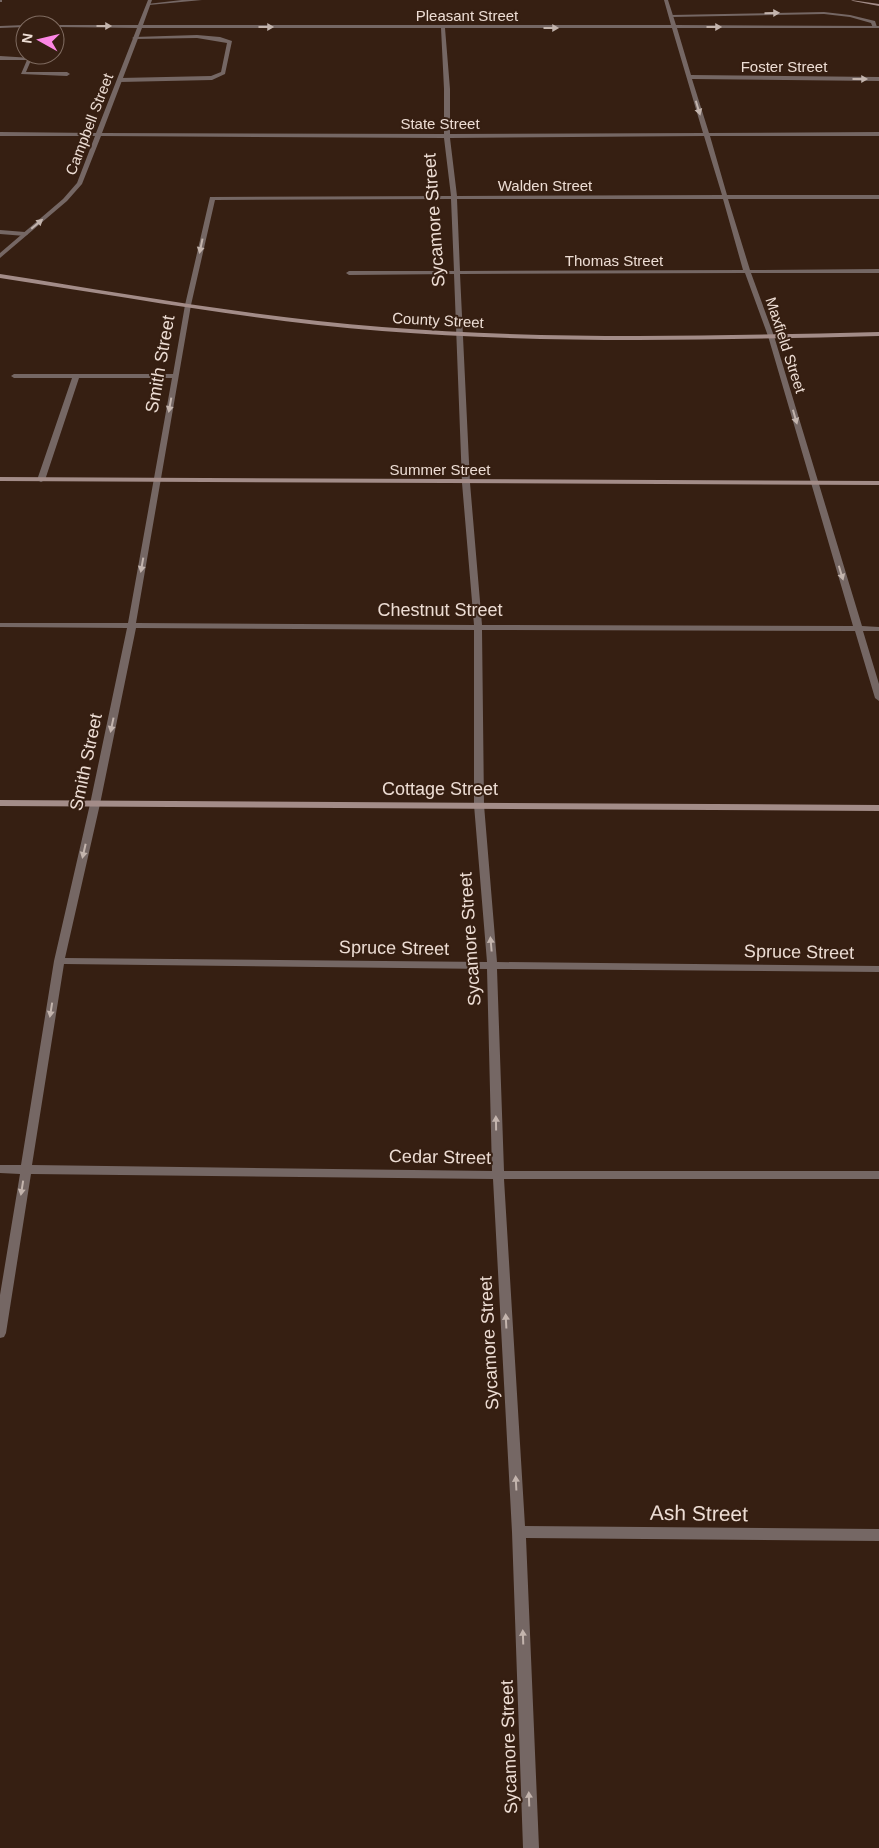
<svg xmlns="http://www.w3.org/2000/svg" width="879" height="1848" font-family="Helvetica,sans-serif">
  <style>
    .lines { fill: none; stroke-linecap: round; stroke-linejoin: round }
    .lane { fill: #756764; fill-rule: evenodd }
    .street { fill: #756764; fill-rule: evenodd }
    .secondary { fill: #a38c88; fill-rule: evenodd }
    .oneway { fill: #c3b4ad }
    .labels { text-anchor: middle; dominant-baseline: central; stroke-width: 4; stroke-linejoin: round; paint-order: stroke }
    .far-street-label { font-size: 15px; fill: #edddd4; stroke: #361f12 }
    .street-label { font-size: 18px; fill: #edddd4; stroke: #361f12 }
    .near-street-label { font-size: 21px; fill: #edddd4; stroke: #361f12 }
  </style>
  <rect width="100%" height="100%" fill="#361f12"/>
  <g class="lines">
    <path class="lane" d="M182,0h20l-53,5 -2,-1z
      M824,12l26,3 25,6 2,6 -4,1 -2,-5 -21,-6 -26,-3 -153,3 -2,-1 2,-1z
      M197,35l23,2 12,4 -7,33 -13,6 -92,2 -3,-2 3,-2 91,-2 10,-4 6,-29 -30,-5 -63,1 -2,-1 2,-1z
      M0,56l32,2 -6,14h41l3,2 -3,2 -46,-2 6,-14h-27z
      M0,230l25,2 3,2 -3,2 -25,-2z"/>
    <path class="street" d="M0,0h2v2h-2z
      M148,0h4l-9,25h528l-7,-25h4l8,25 203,1v2h-202l14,47 188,2v4l-187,-2 17,54 170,-1v4h-169l17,59h152v4h-151l22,71 129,-1v4h-128l23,63 88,290 17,1v4h-16l16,53v17l-4,-3 -20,-67 -373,-1 2,175 13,157 382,4v6l-382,-3 7,202h375v8h-375l21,347 354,3v12l-353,-3 13,310h-16l-11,-316 -19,-353 -462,-5 -25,159 -2,4 -4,1v-43l20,-121 -20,-1v-8h21l33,-204 36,-157 37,-176 -127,-1v-4h128l44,-245h-93l-34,102 -4,2 -4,-2 35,-102h-58l-3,-2 3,-2h159l12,-69 25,-108 241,-1 -7,-58 -343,-2 -19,48 -15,17 -67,57v-5l63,-54 14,-16 18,-47h-95v-4l96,1 41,-105 -82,-1v-2h-2h85zM142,28h299l3,61v45l-342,-1zM445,28h227l31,105 -253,1v-45zM704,136l18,59 -265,1 -7,-58zM451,199l3,72h-105l-3,2 3,2 105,-1 8,209 12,142 -338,-2 55,-318 24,-105zM457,199h266l20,71 -283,1zM745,273l23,63 85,290 -371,-1 -12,-142 -10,-209zM136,628l338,2v175l13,157 -422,-4 35,-154zM64,964l423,5 5,202 -460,-6z
      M25,25v2l-25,1v-2l25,-1h2z"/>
    <path class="secondary" d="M851,0l28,4v2l-26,-5z
      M0,274c127,20 254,43 382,53 166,13 331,9 497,5v4c-166,4 -331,8 -497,-5 -128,-10 -255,-34 -382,-53z
      M0,477l879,4v4l-879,-4z
      M0,800l879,5v6l-879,-5z"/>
  </g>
  <defs><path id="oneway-solid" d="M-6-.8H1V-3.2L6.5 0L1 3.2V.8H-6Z" transform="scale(1.25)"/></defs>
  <g class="oneway">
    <use href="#oneway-solid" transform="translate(772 13) rotate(-1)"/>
    <use href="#oneway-solid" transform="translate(104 26)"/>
    <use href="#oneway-solid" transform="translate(266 27)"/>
    <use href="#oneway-solid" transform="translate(714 27)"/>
    <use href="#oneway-solid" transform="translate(551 28)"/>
    <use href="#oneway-solid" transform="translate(860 79)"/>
    <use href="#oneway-solid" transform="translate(698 108) rotate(73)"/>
    <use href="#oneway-solid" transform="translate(37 224) rotate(-40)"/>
    <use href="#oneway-solid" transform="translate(201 246) rotate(102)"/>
    <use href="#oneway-solid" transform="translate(170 405) rotate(100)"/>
    <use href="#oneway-solid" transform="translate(795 417) rotate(74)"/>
    <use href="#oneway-solid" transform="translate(142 565) rotate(100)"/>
    <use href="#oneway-solid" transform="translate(841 573) rotate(73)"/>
    <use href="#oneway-solid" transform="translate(112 725) rotate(102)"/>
    <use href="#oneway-solid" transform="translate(84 851) rotate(103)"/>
    <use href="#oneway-solid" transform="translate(491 944) rotate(-95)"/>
    <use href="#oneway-solid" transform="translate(51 1010) rotate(99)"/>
    <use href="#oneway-solid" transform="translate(496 1123) rotate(-91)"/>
    <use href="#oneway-solid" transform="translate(22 1188) rotate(99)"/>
    <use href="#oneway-solid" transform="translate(506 1321) rotate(-93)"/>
    <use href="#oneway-solid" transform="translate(516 1483) rotate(-93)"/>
    <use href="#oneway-solid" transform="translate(523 1637) rotate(-92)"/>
    <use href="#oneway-solid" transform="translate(529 1799) rotate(-92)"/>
  </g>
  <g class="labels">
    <g class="far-street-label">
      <text x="467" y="15">Pleasant Street</text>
      <text x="784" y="66">Foster Street</text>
      <text x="440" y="123">State Street</text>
      <text transform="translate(89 124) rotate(-69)">Campbell Street</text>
      <text x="545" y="185">Walden Street</text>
      <text x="614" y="260">Thomas Street</text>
      <text transform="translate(438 320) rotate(3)">County Street</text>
      <text transform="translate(786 345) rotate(72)">Maxfield Street</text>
      <text x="440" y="469">Summer Street</text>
    </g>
    <g class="street-label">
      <text transform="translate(434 220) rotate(-94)">Sycamore Street</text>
      <text transform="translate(160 364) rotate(-80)">Smith Street</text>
      <text x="440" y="610">Chestnut Street</text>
      <text transform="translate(86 762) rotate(-78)">Smith Street</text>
      <text x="440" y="789">Cottage Street</text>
      <text transform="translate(470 939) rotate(-94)">Sycamore Street</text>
      <text transform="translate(394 948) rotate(1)">Spruce Street</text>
      <text transform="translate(799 952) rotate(1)">Spruce Street</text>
      <text transform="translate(440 1157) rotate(1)">Cedar Street</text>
      <text transform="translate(489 1343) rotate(-93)">Sycamore Street</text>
      <text transform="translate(509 1747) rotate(-92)">Sycamore Street</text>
    </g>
    <g class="near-street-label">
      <text transform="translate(699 1513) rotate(1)">Ash Street</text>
    </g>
  </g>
  <g transform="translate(40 40) rotate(278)"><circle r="24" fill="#361f12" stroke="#7f6b60"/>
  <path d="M0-4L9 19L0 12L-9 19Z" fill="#fc86e4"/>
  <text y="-8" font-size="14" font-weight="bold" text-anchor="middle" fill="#edddd4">N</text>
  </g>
</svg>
